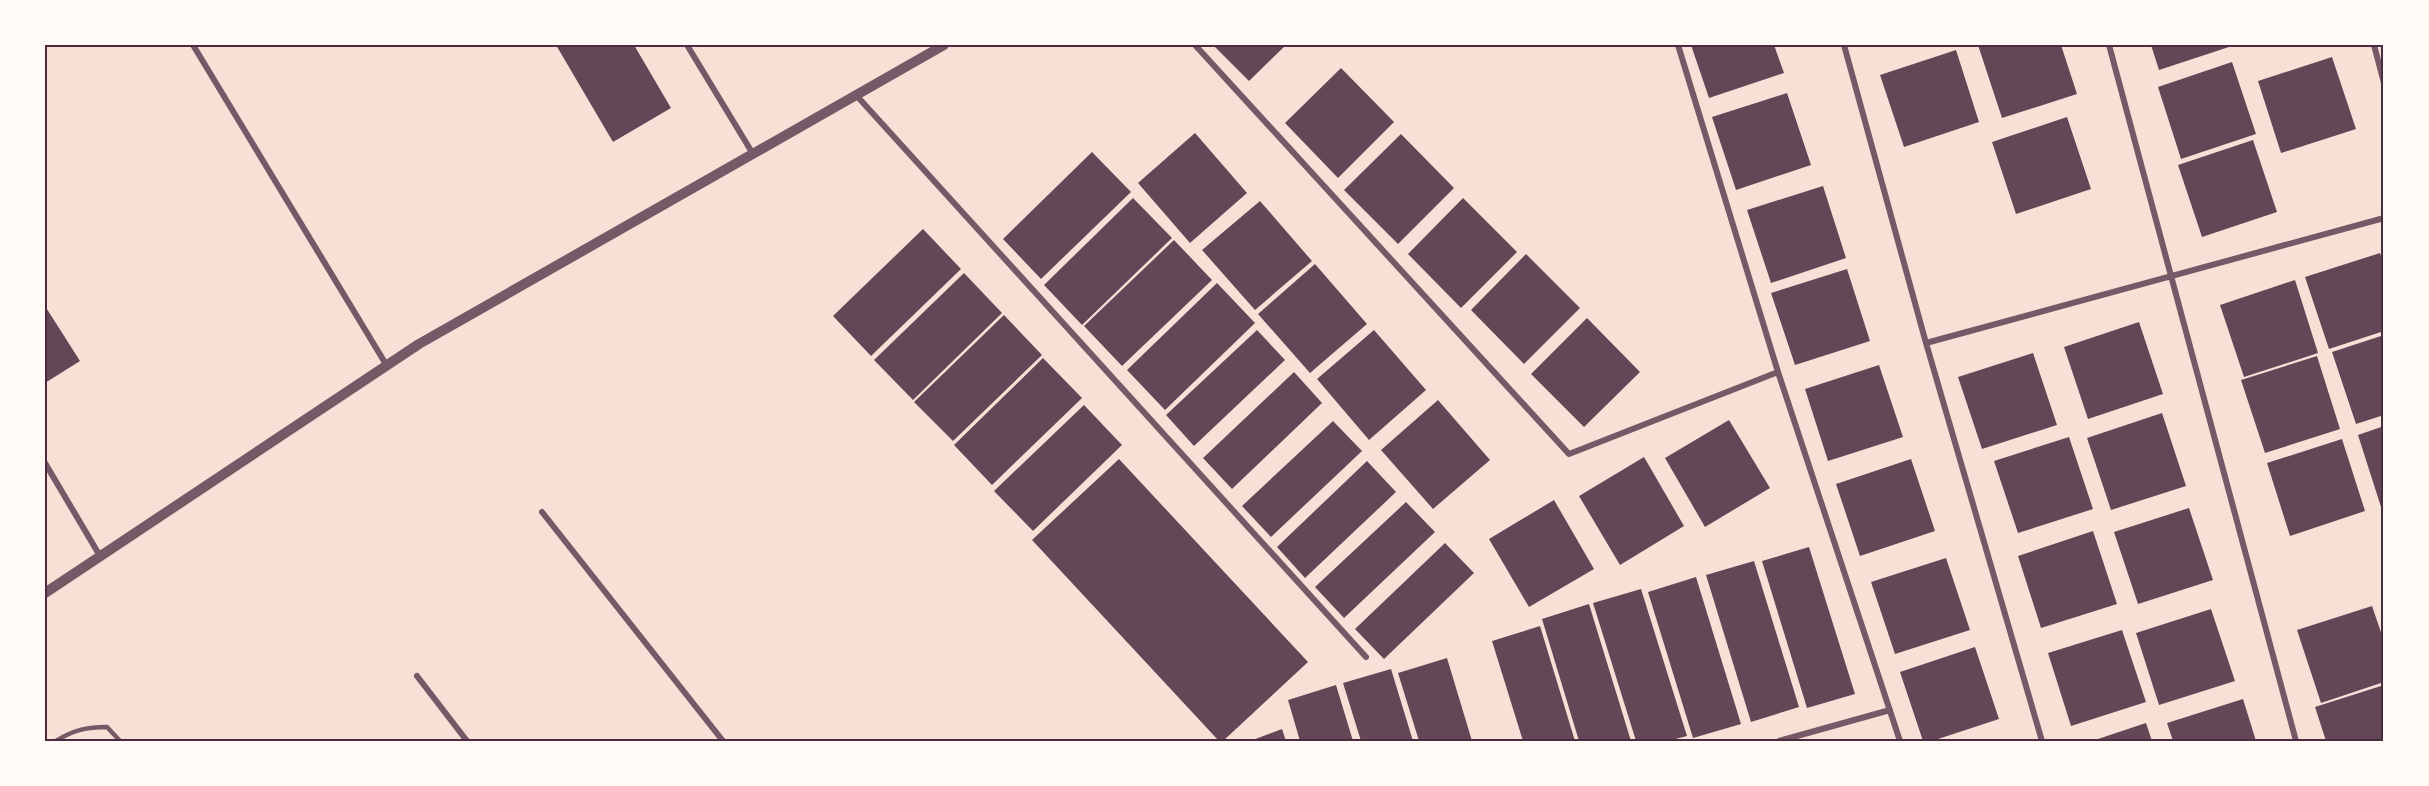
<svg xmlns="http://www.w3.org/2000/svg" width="2429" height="786" font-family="'Exo 2',sans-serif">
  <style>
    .building { fill: #644757 }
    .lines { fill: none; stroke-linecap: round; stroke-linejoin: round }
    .service { stroke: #755966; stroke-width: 4.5 }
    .minor { stroke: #755966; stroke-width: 6 }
    .tertiary { stroke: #755966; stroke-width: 10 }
    .neatline { fill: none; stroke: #4a2c40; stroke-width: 2 }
  </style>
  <rect width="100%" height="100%" fill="#f7e1d7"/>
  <path class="building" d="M556,45h78l37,63 -58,34z
    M1213,45h73l-37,36z
    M1691,45h83l10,28 -75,25z
    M1978,45h83l16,49 -75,24z
    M2151,45h84l-76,25z
    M1956,50l23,72 -75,25 -24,-72z
    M2332,57l24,72 -75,24 -23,-72z
    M2232,62l24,72 -75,25 -23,-72z
    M1341,68l53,54 -56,56 -53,-55z
    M1787,93l24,72 -75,25 -24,-73z
    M2067,117l24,72 -75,25 -24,-72z
    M1195,133l52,60 -57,50 -52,-60z
    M1401,134l53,54 -56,56 -54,-54z
    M2253,140l24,72 -75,25 -24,-72z
    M1092,152l39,40 -90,87 -38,-40z
    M1823,186l23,72 -75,25 -24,-73z
    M1133,198l39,40 -90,87 -38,-40z
    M1463,198l54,54 -56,56 -53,-54z
    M1260,201l52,60 -57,49 -53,-60z
    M923,229l38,40 -90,87 -38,-40z
    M1174,240l38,40 -90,86 -38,-40z
    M2380,253l4,11v67l-55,18 -24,-72z
    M1526,254l54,54 -56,56 -53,-54z
    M1315,264l52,60 -57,49 -52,-59z
    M1847,269l23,72 -75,24 -24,-72z
    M964,273l38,40 -89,87 -39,-40z
    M2295,280l23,73 -74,24 -24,-72z
    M1217,283l38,40 -90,87 -38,-40z
    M45,306l35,55 -35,22z
    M1004,315l38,40 -89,86 -39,-39z
    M1587,318l53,54 -56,55 -53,-53z
    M2139,322l24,72 -75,25 -24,-72z
    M1257,330l28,30 -91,86 -28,-31z
    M1374,330l52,60 -57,50 -52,-61z
    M2384,335v80l-28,9 -24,-72z
    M2033,353l24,72 -75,24 -24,-72z
    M2317,356l23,73 -75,24 -24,-73z
    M1043,358l39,40 -90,87 -38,-40z
    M1879,365l24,72 -75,24 -23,-72z
    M1294,372l28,31 -90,86 -29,-31z
    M1438,400l52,60 -57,49 -52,-59z
    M1084,405l38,40 -89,86 -39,-40z
    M2162,413l24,73 -75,24 -24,-72z
    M1729,420l41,68 -65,39 -40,-69z
    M1333,421l29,30 -91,86 -29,-31z
    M2384,426v80l-3,1 -23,-72z
    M2069,437l24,72 -75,24 -24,-72z
    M2342,439l23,72 -75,25 -23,-73z
    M1644,457l40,69 -64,39 -41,-69z
    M1119,459l189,203 -85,79h-4l-187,-201z
    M1911,459l24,72 -75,25 -24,-72z
    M1367,461l29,31 -91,86 -28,-31z
    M1554,500l40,69 -65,38 -40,-68z
    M1406,502l29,30 -91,86 -29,-31z
    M2189,508l24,72 -75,24 -24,-72z
    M2093,531l24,73 -76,24 -23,-72z
    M1445,543l29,30 -90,86 -29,-30z
    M1809,547l46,147 -48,14 -45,-147z
    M1946,558l24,72 -75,24 -24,-72z
    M1754,561l45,146 -48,15 -45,-147z
    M1696,577l45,147 -48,14 -45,-146z
    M1641,589l46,147 -19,5h-32l-43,-138z
    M1589,604l42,137h-52l-37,-122z
    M2372,606l12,35v41l-63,21 -24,-73z
    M2211,609l24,72 -76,24 -23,-72z
    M1540,626l35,115h-52l-31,-100z
    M2122,630l24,72 -75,24 -23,-73z
    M1975,647l24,72 -67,22h-9l-23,-69z
    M1447,658l25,83h-53l-21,-68z
    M1391,669l22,72h-52l-18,-58z
    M1336,685l17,56h-53l-12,-41z
    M2384,685v56h-58l-11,-34z
    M2243,699l13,42h-83l-6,-18z
    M2146,723l6,18h-60z
    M1282,729l4,12h-36z"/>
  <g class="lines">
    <path class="service" d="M56,741c17,-11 31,-14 51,-14l13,14"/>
    <path class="minor" d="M193,45l194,321
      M687,45l66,109
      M1195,45l374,409 209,-82
      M1678,45l100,327 122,369
      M1844,45l82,298 116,398
      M2109,45l187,696
      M2374,45l10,38
      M856,95l510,562
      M1926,343l458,-125
      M45,463l55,93
      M542,512l181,229
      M417,676l50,65
      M1779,741l111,-31"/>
    <path class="tertiary" d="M45,593l374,-249 525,-299"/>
  </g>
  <rect width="2429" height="786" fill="none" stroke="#fffaf5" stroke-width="93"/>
  <rect x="46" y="46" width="2336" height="694" class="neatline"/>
</svg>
